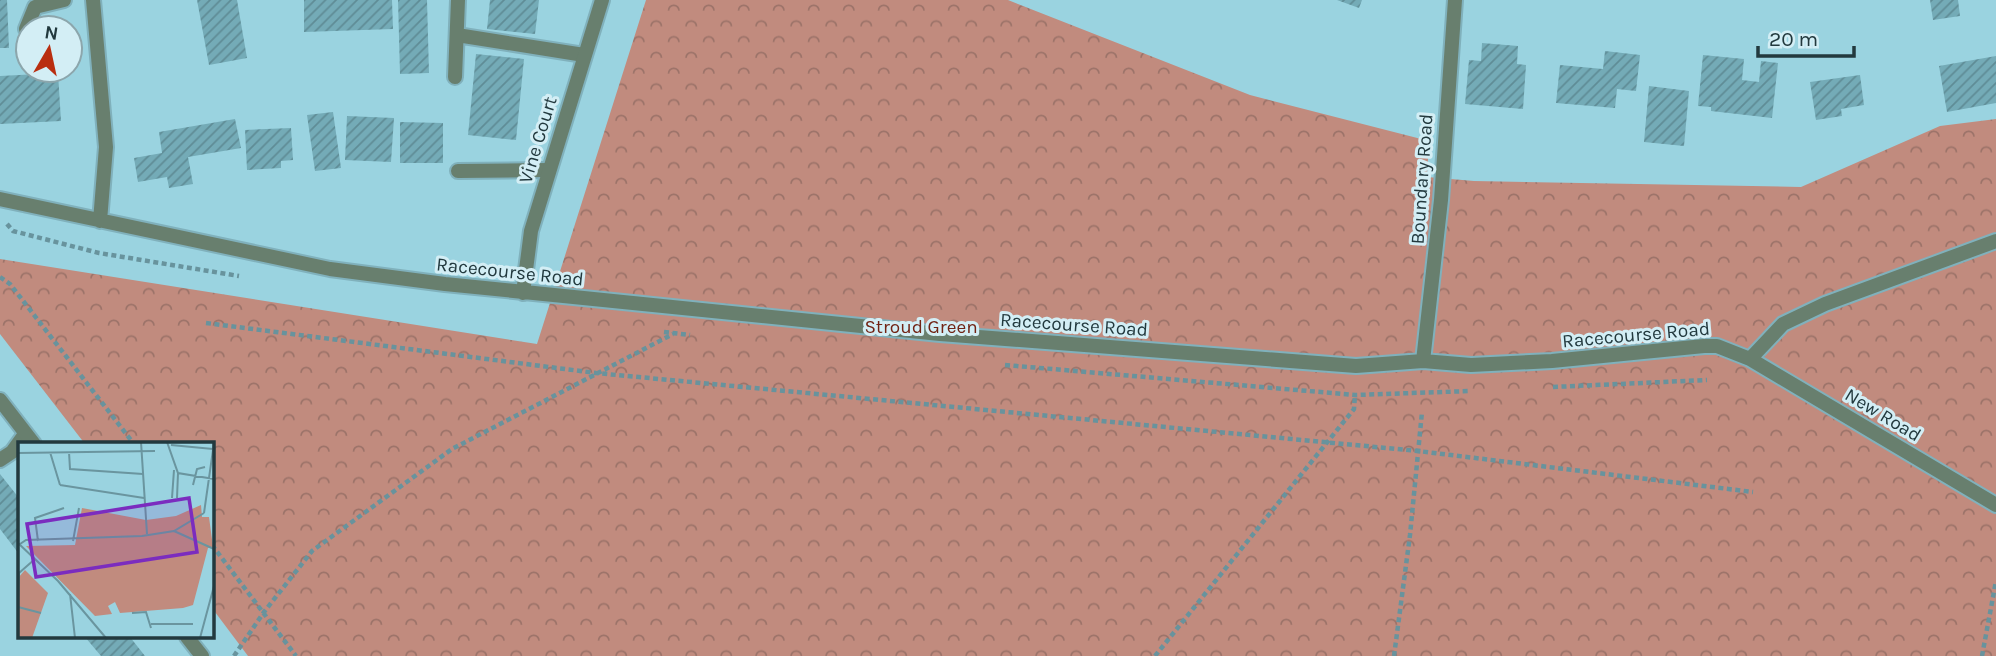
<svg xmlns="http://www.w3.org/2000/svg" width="1996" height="656" font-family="Karla,sans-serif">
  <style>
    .park { fill: url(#park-crowns) }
    .building { fill: url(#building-hatch) }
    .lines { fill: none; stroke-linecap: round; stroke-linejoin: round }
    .lane-casing { stroke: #80b1bc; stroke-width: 18 }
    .street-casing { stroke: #80b1bc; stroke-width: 18 }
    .path { stroke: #68939d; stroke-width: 4.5; stroke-dasharray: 5 3.5; stroke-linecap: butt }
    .lane { stroke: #687f6e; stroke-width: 14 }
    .street { stroke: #687f6e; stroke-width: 14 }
    .labels { text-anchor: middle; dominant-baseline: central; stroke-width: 6; stroke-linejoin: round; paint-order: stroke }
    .street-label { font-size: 19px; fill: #22393e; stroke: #d3eef5 }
    .park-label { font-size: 19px; fill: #712314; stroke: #d3eef5 }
    .inset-road { fill: none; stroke: #6a959f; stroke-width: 2 }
    .view { fill: #7b2cbf; fill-opacity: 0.15; stroke: #7b2cbf; stroke-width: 3.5 }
    .inset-edge { fill: none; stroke: #22393e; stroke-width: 3.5 }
  </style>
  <defs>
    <pattern id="park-crowns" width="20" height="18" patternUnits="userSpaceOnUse" patternTransform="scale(1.75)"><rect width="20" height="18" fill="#c18b7e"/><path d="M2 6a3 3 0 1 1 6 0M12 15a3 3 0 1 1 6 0" fill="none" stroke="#9c7369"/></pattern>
    <pattern id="building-hatch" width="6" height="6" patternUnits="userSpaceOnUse" patternTransform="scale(1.75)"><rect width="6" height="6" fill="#74abb7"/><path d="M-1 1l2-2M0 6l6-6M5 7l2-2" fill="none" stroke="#5f8c96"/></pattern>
  </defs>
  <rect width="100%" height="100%" fill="#9ad3e0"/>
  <path class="park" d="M646,0h362l242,95 179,46 -2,36 47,4 327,6 139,-61 56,-7v537h-1748l-36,-48v-164h-127l-85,-110v-75l537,85z"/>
  <path class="building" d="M0,0h7l2,48h-9z
    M197,0h40l10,58 -38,7z
    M304,0h88l1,29 -89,3z
    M398,0h29l2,73 -29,1z
    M490,0h49l-4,34 -48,-5z
    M1337,0h25l-3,8z
    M1930,0h28l2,16 -27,4z
    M1482,43l36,3 -1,18 9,1 -3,44 -58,-5 4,-44 12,1z
    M1605,51l35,4 -4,36 -19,-2 -2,19 -59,-5 4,-38 43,4z
    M476,54l48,5 -8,81 -48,-5z
    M1703,55l41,4 -2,21 17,2 2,-21 17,2 -6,55 -61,-7v-4l-13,-1z
    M1996,56v47l-49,9 -8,-46z
    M58,73l3,48 -61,3v-48z
    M1860,75l4,30 -23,4 1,7 -26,4 -6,-38z
    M1649,86l40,5 -5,55 -40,-4z
    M333,112l8,56 -26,3 -8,-56z
    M347,116l47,2 -3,44 -46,-2z
    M235,119l6,29 -53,9 5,27 -24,4 -2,-11 -29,5 -4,-24 28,-5 -3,-21z
    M400,122l43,1v40h-43z
    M291,128l2,32 -12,1v7l-34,2 -2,-40z
    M0,474l19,24v56l-19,-25z
    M85,637h45l15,19h-44z"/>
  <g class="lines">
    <defs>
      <path id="lane" d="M26,29l9,-22 29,-7
        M457,35l127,20
        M455,77l3,-77
        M458,171l91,-1
        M0,460l12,-8 13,-18"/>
      <path id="street" d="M93,0l13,147 -6,74
        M0,199l330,70 115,15 495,50 416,32 67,-5 48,4 81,-4 152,-15h13l33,13 246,146
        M523,293l8,-62 71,-231
        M1750,359l33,-35 42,-20 171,-63
        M1423,361l18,-161 14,-200
        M0,400l34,44
        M187,637l15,19"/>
    </defs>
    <use href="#lane" class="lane-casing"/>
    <use href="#street" class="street-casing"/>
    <path class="path" d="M7,224l6,7 86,22 140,23
      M0,277l10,7 124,160
      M206,323l390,50 822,78 335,41
      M664,332l26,3
      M1005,365l350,30 116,-4
      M1553,387l154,-7
      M212,545l84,111
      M234,656l30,-44 48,-61 140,-102 221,-115
      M1155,656l199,-247 1,-14
      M1394,656l16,-121 12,-123
      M1982,656l14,-75"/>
    <use href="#lane" class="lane"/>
    <use href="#street" class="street"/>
  </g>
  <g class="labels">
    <g class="street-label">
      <text transform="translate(538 140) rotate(-73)">Vine Court</text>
      <text transform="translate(1422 179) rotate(-86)">Boundary Road</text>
      <text transform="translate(510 272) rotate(6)">Racecourse Road</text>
      <text transform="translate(1074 325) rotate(4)">Racecourse Road</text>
      <text transform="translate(1636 335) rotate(-5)">Racecourse Road</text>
      <text transform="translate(1883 415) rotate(31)">New Road</text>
    </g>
    <g class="park-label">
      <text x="921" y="327">Stroud Green</text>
    </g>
  </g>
  <g transform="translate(18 442)">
    <rect width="196" height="196" fill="#9ad3e0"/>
    <path d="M183,63l1,12h7l4,30 -5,1 -15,57 -10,3 -63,5 -5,-11 -7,4 4,8 -17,2 -69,-70 49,-1 7,-37 64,12 30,-4z" fill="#c18b7e"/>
    <path d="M7,128l23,23 -16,45h-14v-60z" fill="#c18b7e"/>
    <path class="inset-road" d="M123,0l6,92M149,0l11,31 36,6M153,3l42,4M32,10l10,33M51,10l1,17 73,5M0,11l137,-2M42,43l84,13M175,43l4,-16 8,-2M154,56l2,-28M159,56l1,-25M186,71l10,-70M156,89l40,18M20,99l-3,-23 29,-10M55,99l6,-33M0,101l40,38 48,57M2,102l6,-4 116,-4 32,-5 30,-18M52,152l5,44M0,160l1,-29 16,-14M0,165l23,6M114,171l14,-1 5,16M133,182h42M182,196l14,-52"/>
    <path class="view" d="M171,56l8,54 -161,25 -9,-53z"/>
    <rect width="196" height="196" class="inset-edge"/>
  </g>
  <g transform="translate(49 49) rotate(9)"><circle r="33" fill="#d3eef5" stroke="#8ca6ac" stroke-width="2"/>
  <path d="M0-5L12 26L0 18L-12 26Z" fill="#b92e10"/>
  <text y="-10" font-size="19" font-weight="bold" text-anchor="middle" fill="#22393e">N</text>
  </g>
  <path d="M1758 46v10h96v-10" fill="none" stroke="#22393e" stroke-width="3.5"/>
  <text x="1769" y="46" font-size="21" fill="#22393e" stroke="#d3eef5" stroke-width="5" paint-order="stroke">20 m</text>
</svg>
